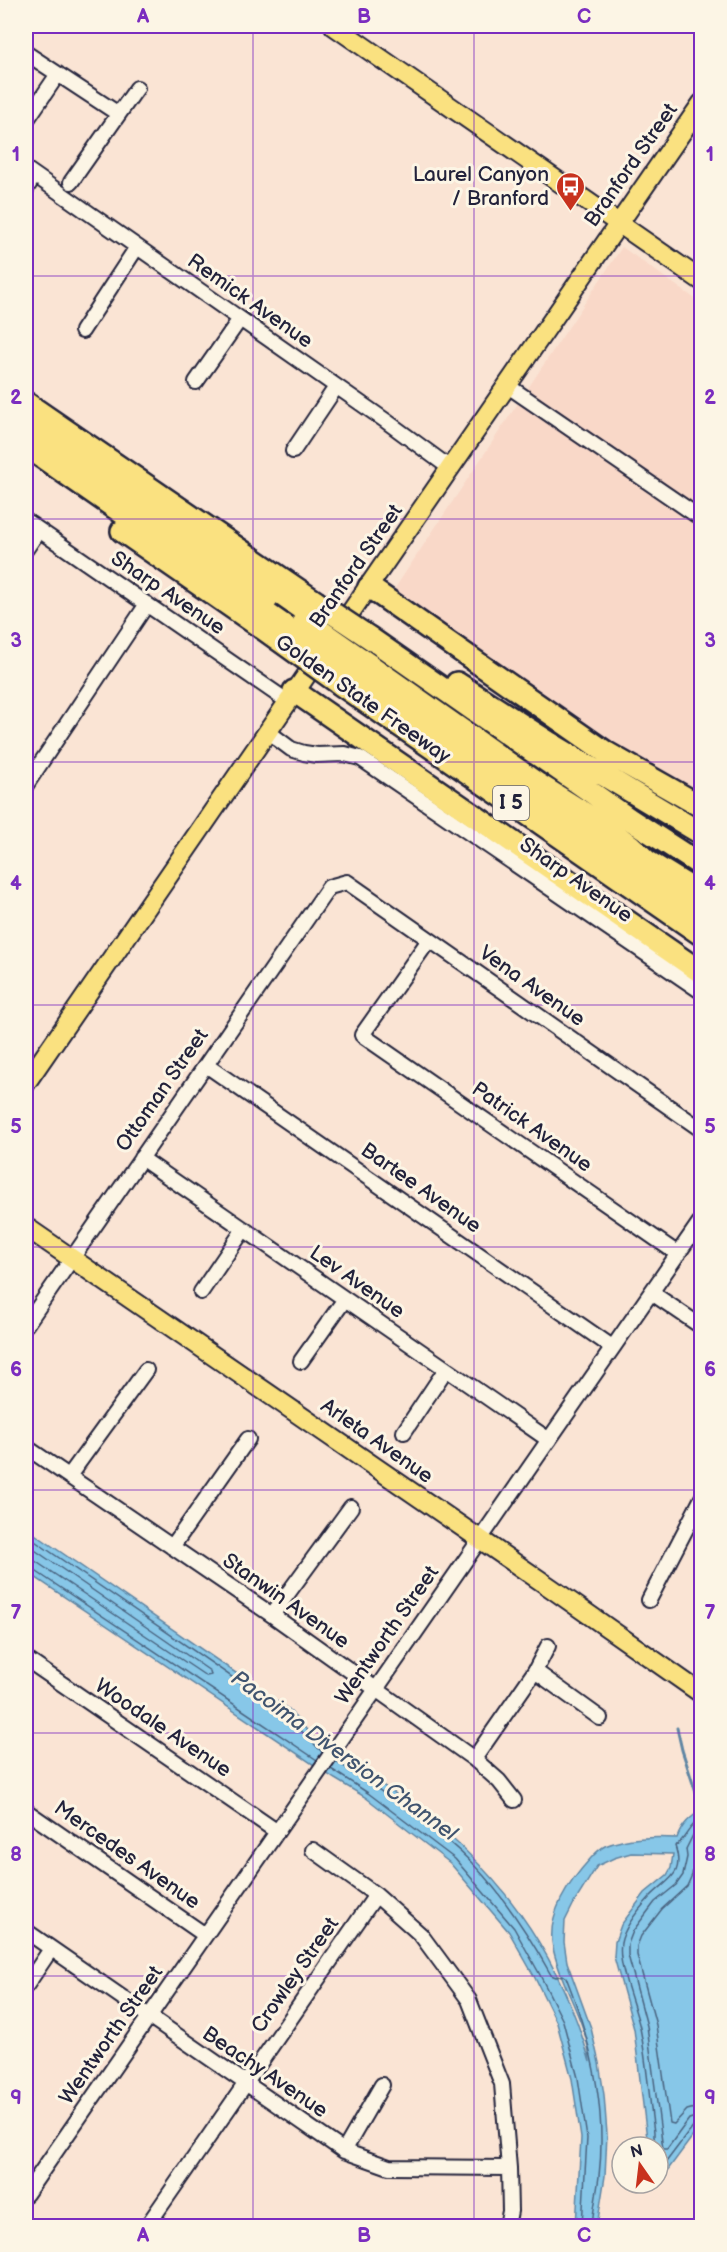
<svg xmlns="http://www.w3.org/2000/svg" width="727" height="2252" font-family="'Balsamiq Sans',sans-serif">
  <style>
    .built { fill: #f9d8c8 }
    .water { fill: #87c7e8; stroke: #5f85a3; stroke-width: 1.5 }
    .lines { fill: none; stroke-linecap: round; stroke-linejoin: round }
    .shore { stroke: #4a6480; stroke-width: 1.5 }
    .stream { stroke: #5f85a3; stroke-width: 3 }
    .minor-casing { stroke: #22223b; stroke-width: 18 }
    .major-casing { stroke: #22223b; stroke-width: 22 }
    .highway-casing { stroke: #22223b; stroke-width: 26 }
    .minor { stroke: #fcf5e5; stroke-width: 14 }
    .major { stroke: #fae180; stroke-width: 18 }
    .highway { stroke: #fae180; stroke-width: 21 }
    .highway-bridge-casing { stroke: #22223b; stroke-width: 26; stroke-linecap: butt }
    .highway-bridge { stroke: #fae180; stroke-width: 21 }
    .grid { fill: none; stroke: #7b2cbf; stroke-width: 1.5; stroke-opacity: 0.55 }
    .labels { text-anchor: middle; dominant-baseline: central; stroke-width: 6; stroke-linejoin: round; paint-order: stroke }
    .shield { fill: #fcf5e5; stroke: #63616e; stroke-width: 1.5 }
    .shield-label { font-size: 20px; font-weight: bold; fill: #22223b }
    .street-label { font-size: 21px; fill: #22223b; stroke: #fcf5e5 }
    .poi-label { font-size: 21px; fill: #22223b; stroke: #fcf5e5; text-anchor: end }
    .water-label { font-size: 22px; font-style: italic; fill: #40546f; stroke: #fcf5e5 }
    .neatline { fill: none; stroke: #7b2cbf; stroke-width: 2 }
    .grid-label { font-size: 20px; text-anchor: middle; font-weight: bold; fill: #7b2cbf }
  </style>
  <rect width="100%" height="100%" fill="#fae4d4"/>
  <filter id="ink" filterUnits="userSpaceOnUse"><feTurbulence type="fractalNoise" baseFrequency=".0167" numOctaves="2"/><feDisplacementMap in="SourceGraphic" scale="12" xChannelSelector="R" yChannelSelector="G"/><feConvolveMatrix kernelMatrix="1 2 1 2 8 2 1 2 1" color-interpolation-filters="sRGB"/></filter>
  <g filter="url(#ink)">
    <path class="built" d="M622,247l79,56v493l-60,-33 -250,-169z"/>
    <path class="water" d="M26,1528l262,181c10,11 20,23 31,33 24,21 58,38 84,57 95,68 155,150 187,263 -2,-39 -29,-75 -37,-114 -7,-34 16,-66 38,-90 4,-4 8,-9 14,-12 23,-9 48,-9 72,-8 5,-14 13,-20 24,-28v315l-34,46 -9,6v-30h-10l-14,-118 -20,-72 1,-15 6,-17 24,-32 22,-18 4,-7 2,-14 -42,-1 -17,5 -17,8 -23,37 -9,18 -1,21 3,20 24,66 8,35 5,32 3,39 -2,42 -8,50h-21l5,-88 -9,-59 -15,-56 -23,-47 -25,-44 -59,-69 -85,-66 -30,-18 -309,-208z"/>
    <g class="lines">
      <path class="shore" d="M26,1535l258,178 38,39
        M26,1544l184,127 1,4 -5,1 -171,-115 -9,-2
        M26,1567l5,1 286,192
        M336,1761c47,32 96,62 136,102 32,33 57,72 79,112l5,2 7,-2 3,2c25,63 41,131 33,199 -2,17 -6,34 -7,50
        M331,1769l37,24 87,66 59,69 25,45 24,48 15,57 9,60 -5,88
        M702,1826l-9,9 -7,14 1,8 -4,18 -7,10 -21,17 -22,29 -5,13v11l19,71 16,123h4l22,-30 13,-4
        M702,1838l-6,14 -4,23 -5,11 -25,23 -21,27 -4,10v9l19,70 14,98 4,1 13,-14 15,-4
        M654,2147v-15c-5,-34 -7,-70 -14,-104 -5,-23 -23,-63 -19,-85 3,-16 18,-34 29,-46 18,-19 35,-21 25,-51 11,-6 12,-19 27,-29
        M658,2170l5,-4 31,-41 8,-3"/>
      <path class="stream" d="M700,1670l2,-4
        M677,1728l5,22 20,61"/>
      <defs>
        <path id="minor" d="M26,53l91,60
          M26,121l32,-47
          M26,169l360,252 64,47
          M71,182l66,-94
          M26,189l8,-13
          M82,331l55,-84
          M196,382l44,-63
          M508,386l194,133
          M293,451l43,-64
          M26,521l261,180
          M26,549l13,-19
          M267,731l24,18 13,4 13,2 28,-1 15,4 342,234
          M26,785l121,-181
          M429,940l-67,95 316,219
          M206,1065l406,282
          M141,1158l408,282
          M201,1292l43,-63
          M652,1293l50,34
          M26,1325l303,-438 18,-5 355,248
          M301,1361l44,-62
          M404,1432l42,-63
          M26,1447l246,168 202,144 25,22 15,19
          M69,1476l77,-106
          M172,1547l76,-108
          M649,1600l53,-102
          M272,1615l79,-108
          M26,1659l250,172
          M535,1671l65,47
          M474,1759l61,-88 13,-25
          M26,1811l179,124
          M313,1850l63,45 45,40 48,65 33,84 7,84 1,43 -3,15
          M26,1931l318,220 45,16 120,1
          M26,1986l25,-37
          M344,2151l38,-66
          M26,2194l676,-975
          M147,2226l229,-331"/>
        <path id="major" d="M334,26l368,255
          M337,632l365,-529
          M26,1083l295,-429
          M26,1227l525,361 151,106"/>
        <path id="highway" d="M26,403l290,199
          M26,427l278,192
          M26,446l243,169
          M122,531l140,97
          M369,587l238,166 95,54
          M370,638l261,182 71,46
          M357,656l181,128 57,36 35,25 17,16 55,34
          M348,670l354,246
          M457,683l93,60 152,91
          M340,684l362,251
          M294,691l408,282"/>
      </defs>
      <use href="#minor" class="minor-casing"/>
      <use href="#major" class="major-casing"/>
      <use href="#highway" class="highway-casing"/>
      <use href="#minor" class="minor"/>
      <use href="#major" class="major"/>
      <use href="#highway" class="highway"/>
      <defs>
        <path id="highway-bridge" d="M316,602l54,36
          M269,615l79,55
          M304,619l53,37
          M262,628l78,56"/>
      </defs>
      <use href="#highway-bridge" class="highway-bridge-casing"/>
      <use href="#highway-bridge" class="highway-bridge"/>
    </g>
  </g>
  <path class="grid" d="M253,26v2200M474,26v2200M26,276h676M26,519h676M26,762h676M26,1005h676M26,1247h676M26,1490h676M26,1733h676M26,1976h676"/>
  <defs>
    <symbol id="bus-pin" viewBox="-11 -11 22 30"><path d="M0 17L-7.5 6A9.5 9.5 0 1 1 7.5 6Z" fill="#c8321e" stroke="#fcf5e5"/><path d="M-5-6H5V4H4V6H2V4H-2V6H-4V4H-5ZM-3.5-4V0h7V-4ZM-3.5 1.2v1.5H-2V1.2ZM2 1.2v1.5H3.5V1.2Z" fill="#fff"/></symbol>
  </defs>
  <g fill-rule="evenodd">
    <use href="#bus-pin" x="554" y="170" width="33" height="45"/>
  </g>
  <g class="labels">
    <rect class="shield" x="493" y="786" width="36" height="34" rx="4.5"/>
    <g class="shield-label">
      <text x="511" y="803">I 5</text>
    </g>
    <g class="street-label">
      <text transform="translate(631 165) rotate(-55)">Branford Street</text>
      <text transform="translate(250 301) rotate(35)">Remick Avenue</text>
      <text transform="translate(356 566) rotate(-55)">Branford Street</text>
      <text transform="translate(168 593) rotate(34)">Sharp Avenue</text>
      <text transform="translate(363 699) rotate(35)">Golden State Freeway</text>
      <text transform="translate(576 880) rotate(35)">Sharp Avenue</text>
      <text transform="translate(532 986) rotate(35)">Vena Avenue</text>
      <text transform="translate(162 1090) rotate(-55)">Ottoman Street</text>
      <text transform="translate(532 1127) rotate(35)">Patrick Avenue</text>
      <text transform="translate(421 1188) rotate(35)">Bartee Avenue</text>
      <text transform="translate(357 1282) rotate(35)">Lev Avenue</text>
      <text transform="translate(377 1441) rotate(35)">Arleta Avenue</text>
      <text transform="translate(286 1601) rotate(35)">Stanwin Avenue</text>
      <text transform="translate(387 1635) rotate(-55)">Wentworth Street</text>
      <text transform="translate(163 1728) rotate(34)">Woodale Avenue</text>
      <text transform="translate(127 1855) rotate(35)">Mercedes Avenue</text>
      <text transform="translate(295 1975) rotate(-55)">Crowley Street</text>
      <text transform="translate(111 2035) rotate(-55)">Wentworth Street</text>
      <text transform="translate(265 2072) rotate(34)">Beachy Avenue</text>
    </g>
    <g class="poi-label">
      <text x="549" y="174">Laurel Canyon<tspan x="549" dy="24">/ Branford</tspan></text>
    </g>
    <g class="water-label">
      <text transform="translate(344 1756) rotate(36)">Pacoima Diversion Channel</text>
    </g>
  </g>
  <rect width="727" height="2252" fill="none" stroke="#fcf5e5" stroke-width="66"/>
  <g transform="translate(640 2165) rotate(346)"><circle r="28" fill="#fcf5e5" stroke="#a5a1a1" stroke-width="1.5"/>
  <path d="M0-4.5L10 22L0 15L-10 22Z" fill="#c8321e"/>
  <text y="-9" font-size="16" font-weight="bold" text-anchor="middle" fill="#22223b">N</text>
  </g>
  <rect x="33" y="33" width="661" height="2186" class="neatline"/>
  <g class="grid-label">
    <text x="143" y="23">A</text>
    <text x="364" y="23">B</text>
    <text x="584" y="23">C</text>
    <text x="16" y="161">1</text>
    <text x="710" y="161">1</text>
    <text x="16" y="404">2</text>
    <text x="710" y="404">2</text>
    <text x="16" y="647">3</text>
    <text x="710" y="647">3</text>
    <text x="16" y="890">4</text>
    <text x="710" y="890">4</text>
    <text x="16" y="1133">5</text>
    <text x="710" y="1133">5</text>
    <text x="16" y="1376">6</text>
    <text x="710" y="1376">6</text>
    <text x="16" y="1619">7</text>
    <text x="710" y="1619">7</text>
    <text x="16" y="1861">8</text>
    <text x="710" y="1861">8</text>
    <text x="16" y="2104">9</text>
    <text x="710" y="2104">9</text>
    <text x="143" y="2242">A</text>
    <text x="364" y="2242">B</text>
    <text x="584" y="2242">C</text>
  </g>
</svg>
